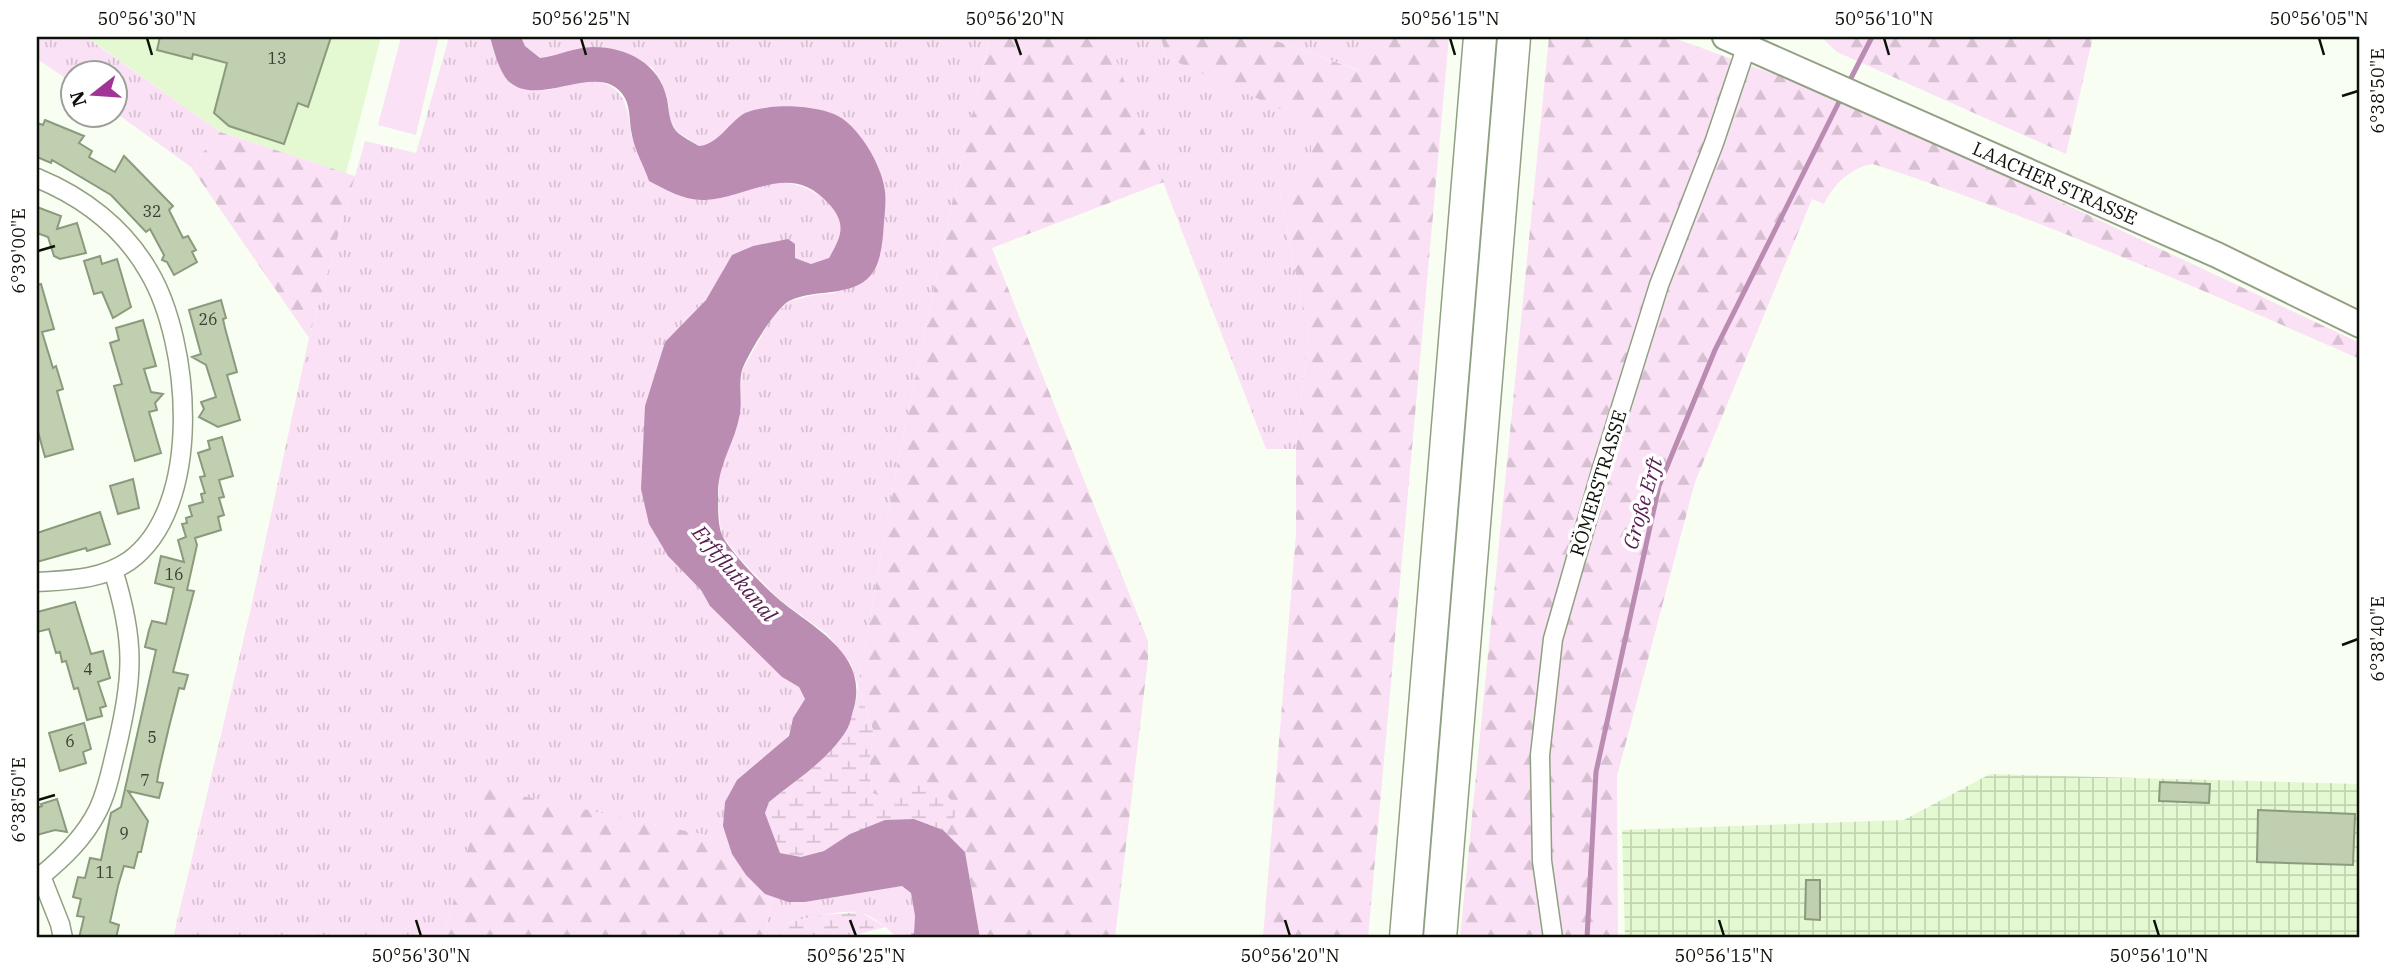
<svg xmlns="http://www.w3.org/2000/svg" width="2397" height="975" font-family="'IBM Plex Serif',serif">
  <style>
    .built { fill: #e4f8d1 }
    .industrial { fill: url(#industrial-grid) }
    .grass { fill: url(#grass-tufts) }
    .forest { fill: url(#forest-firs) }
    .wetland { fill: url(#wetland-marsh) }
    .pitch { fill: #fbe1f5 }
    .water { fill: #bb8cb2 }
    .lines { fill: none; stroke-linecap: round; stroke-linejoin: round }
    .stream { stroke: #bb8cb2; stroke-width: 5 }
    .building { fill: #bfcfb0; stroke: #8a9a7c; stroke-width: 2 }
    .street-casing { stroke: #91a083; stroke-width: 21 }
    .secondary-casing { stroke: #91a083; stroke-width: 28 }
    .highway-casing { stroke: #91a083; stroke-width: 35 }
    .street { stroke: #fff; stroke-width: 18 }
    .secondary { stroke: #fff; stroke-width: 24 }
    .highway { stroke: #fff; stroke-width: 32 }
    .ticks { fill: none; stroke: #0c1107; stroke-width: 2.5 }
    .labels { text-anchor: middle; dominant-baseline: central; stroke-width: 7; stroke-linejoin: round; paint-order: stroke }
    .number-label { font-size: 16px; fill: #394031 }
    .street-label { font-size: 19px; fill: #0c1107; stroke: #fff }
    .water-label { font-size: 21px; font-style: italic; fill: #561d4e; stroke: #fff }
    .neatline { fill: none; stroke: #0c1107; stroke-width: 2.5 }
    .ticks-label { font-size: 18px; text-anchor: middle; fill: #0c1107 }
  </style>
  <defs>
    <pattern id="industrial-grid" width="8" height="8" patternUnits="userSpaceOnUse" patternTransform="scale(1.75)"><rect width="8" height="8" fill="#e4f8d1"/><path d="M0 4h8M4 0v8" fill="none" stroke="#c2d4b2"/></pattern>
    <pattern id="grass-tufts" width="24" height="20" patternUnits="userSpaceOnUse" patternTransform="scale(1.75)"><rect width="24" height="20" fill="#fbe1f5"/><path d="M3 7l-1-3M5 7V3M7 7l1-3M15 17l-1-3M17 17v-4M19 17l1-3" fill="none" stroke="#d6c0d1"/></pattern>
    <pattern id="forest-firs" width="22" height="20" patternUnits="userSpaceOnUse" patternTransform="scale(1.75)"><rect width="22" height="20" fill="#fbe1f5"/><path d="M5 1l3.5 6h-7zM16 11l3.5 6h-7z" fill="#d6c0d1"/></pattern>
    <pattern id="wetland-marsh" width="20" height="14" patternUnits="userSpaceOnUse" patternTransform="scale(1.75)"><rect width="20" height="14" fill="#fbe1f5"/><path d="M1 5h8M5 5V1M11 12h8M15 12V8" fill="none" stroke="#d6c0d1"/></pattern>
  </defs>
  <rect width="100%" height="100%" fill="#f8fff2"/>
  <path class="built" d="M87,37h294l-35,136 -126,-41z"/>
  <path class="industrial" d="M1990,774l370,10v154h-735l-3,-108 282,-10z"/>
  <path class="grass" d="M37,37h49l134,95 -29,35 -75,-54v-39h-42l-1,9 -36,-24z
    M449,37h41l16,41c11,4 24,10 36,12 10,1 22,-5 32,-7 43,-7 54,13 57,52l100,61c14,-5 32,-14 47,-14 20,0 55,15 62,36 5,14 -4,28 -10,40l-19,6 -16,-6v-14l-63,11 -26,45 -41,42 -20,64 23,150 33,34 9,16 72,71 17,10 6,12c-4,6 -9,13 -12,19 -3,7 -2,15 -7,21 -30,34 -75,44 -58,101l-243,-51 -42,149h-270l77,-326 59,-274 56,-197 51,12z
    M521,37h469l-38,166 -57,272 -37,211 -7,-22 -24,-30 -47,-34 -38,-39 -21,-27 -3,-35 2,-30 19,-51 3,-47 16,-29 15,-26 17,-15 25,-6 21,-2 48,-74 1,-30 -13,-35 -127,-41c-12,11 -29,31 -46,33l-23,-15 -6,-13 -3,-21 -6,-16 -9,-14 -55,-20 -19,1 -26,9 -12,1 -15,-12z
    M1107,37h54l5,20 145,65v49l-31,22 28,143 -12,113h-30z
    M1265,37h102l-6,34z
    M902,886l9,7 4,23 -1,17 -9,5h-7c-10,-9 -24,-22 -37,-25 -17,-5 -57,6 -74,10l-3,15h-19l7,-42 16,6h17z"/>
  <path class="forest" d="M990,37h117l57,145 -172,66 156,393v18l-33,279h-135l-15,-86 -22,-22 17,-19 -66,-10 -22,-8 -3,-25 4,-38 -15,-44 37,-211 57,-272z
    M1161,37h104l95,34 7,-34h82l-81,901h-105l33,-405v-84l12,-113 -28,-143 31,-22v-48l-145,-66z
    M1549,37h122l167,60 522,246v16c-160,-70 -321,-141 -487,-195 -22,3 -40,21 -49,40l-12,-5 -117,283 -78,294 1,162h-158z
    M1821,37h272l-27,117 -229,-102z
    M220,132l135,44 -46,162 -118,-171z
    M485,788l243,52 4,14 33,40 7,2 -7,42h-322z"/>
  <path class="wetland" d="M858,686l15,44 -4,38 3,25 22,8 19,-20 32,12 15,18 -17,19 -29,-11 -64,15 -26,17 -23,6 -21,-4 -15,-40 4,-11c42,-33 84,-58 89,-116z
    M860,912l26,15 -24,6 -12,5h-66l3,-15 35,-8z"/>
  <path class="pitch" d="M401,37h38l-23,98 -38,-10z"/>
  <path class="water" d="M521,37l4,9 15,12c18,-2 34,-11 53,-11 34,0 67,17 74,52 2,11 2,23 9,32 6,6 16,11 23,15 20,-2 30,-24 46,-33 7,-3 19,-5 26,-6 18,-2 46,0 63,7 24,10 48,51 51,77 1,10 0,21 -1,31 -1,15 -2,33 -9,47 -17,31 -59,18 -86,32 -15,9 -41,53 -47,69 -4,15 1,33 -3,48 -6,29 -22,47 -21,80 0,10 0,28 4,37 7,16 45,55 60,67 36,29 88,54 71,109 -2,7 -3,14 -7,20 -19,30 -50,49 -77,71l-4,11 15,40 21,4 23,-6 26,-17 35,-14 29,-1 29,11 22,22 15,86h-75l9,-5 1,-17 -4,-23 -9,-7 -97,16h-17l-23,-8 -19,-19 -14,-21 -9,-28 2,-24 12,-22 52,-44 4,-18 12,-19 -6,-12 -17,-10 -72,-71 -9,-16 -33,-34 -19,-32 -8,-35 4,-83 20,-64 41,-42 26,-45 21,-9 35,-7 7,5v14l16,6 18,-6c12,-21 18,-33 1,-53 -40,-46 -79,-7 -125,-5 -20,1 -39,-10 -56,-19 -5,-15 -14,-30 -17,-46 -3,-12 -1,-25 -7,-37 -24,-43 -92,17 -120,-21 -7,-10 -12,-29 -15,-40z"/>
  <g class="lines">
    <path class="stream" d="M1848,84l24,-47
      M1587,938l9,-166 63,-286 56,-136 127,-254"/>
  </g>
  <path class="building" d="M160,37h171l-23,70 -10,-4 -14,41 -55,-18 -15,-13 13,-50 -34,-9 -1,5 -35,-9z
    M45,120l39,16 -5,7 13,8 -3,6 26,15 9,-16 49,50 -4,4 14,28 5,-2 8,14 -4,2 5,10 -23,13 -7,-13 -5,-2 2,-5 -14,-26 -4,3 -35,-37 -59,-35 -1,3 -14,-6v-34l6,2z
    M37,207l24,9 -4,13 20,-6 9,30 -26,6 -6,-3 -6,-19 -11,-4z
    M100,256l2,8 15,-5 14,48 -18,11 -11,-26 -8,2 -10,-33z
    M41,284l13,45 -12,3 11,36 3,-2 7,23 -6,2 16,58 -28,8 -8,-29v-143z
    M221,300l5,18 -3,1 2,9 12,44 -10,3 13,45 -22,7 -19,-10 5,-8 -3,-7 15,-5 -10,-32 -14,-8 9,-3 -12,-44z
    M143,320l13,46 -12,3 7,23 12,2 -8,9 2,7 -8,2 12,41 -26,8 -21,-75 8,-2 -12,-41 9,-3 -3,-12z
    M222,437l11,39 -14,4 5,17 -5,1 5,17 -6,2 3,13 -26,8 2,7 -10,45 7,1 -21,81 15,3 -4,14 -5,-1 -10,39 -10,43 -2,12 6,1 -4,15 -31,-7 20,30 -7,31h-3l-4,16 -10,-2 -6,20 -8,36 9,3 -3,13h-37l5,-21 -7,-1 4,-17 -8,-2 5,-20 7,1 5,-20 11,2 10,-47 10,-6 35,-157 -11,-3 4,-17 3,-9 14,3 8,-36 -19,-5 6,-27 23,6 -6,-22 8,-3 -4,-13 5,-1 -1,-5 6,-2 -3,-10 14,-4 -2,-8 4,-1 -5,-16 5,-1 -7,-23 12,-4 -2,-8z
    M133,479l6,29 -21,6 -8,-28z
    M100,512l10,32 -23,7 -1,-3 -49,14v-29z
    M75,602l16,52 12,-3 7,27 -12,4 8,24 -6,2 2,8 -15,4 -9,-32 -4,1 -8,-28 -4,1 -2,-10 -4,1 -7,-24 -12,3v-20z
    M84,723l7,26 -8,3 3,11 -26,8 -11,-38z
    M2160,782l50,2 -1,19 -50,-2z
    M57,799l10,33 -12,-2 -18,5v-27l5,-2 -1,-2z
    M2258,810l97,4 -2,51 -96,-3z
    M1806,880h14v40l-15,-1z"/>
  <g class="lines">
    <defs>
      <path id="street" d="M37,178c46,19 87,50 112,94 42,71 55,235 -20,289 -28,19 -60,19 -92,21
        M41,876c22,-18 43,-38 56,-64 10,-19 14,-42 19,-62 17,-73 20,-107 -3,-180
        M37,879l4,-3 19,48 3,14
        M1553,938l-11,-77 -2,-106 13,-116 49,-171 57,-183 55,-142 33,-98"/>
      <path id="secondary" d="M1725,37l492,218 143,70"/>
      <path id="highway" d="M1406,938l74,-901
        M1440,938l74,-901"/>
    </defs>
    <use href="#street" class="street-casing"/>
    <use href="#secondary" class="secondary-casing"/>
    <use href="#highway" class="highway-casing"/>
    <use href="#street" class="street"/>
    <use href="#secondary" class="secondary"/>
    <use href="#highway" class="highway"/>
  </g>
  <path class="ticks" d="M147,38l5,17M581,38l5,17M1015,38l6,17M1450,38l5,17M1884,38l5,17M2319,38l5,17M2342,96l16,-5M38,251l17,-5M2342,645l16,-6M38,800l17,-5M416,920l5,16M850,920l6,16M1285,920l5,16M1719,920l5,16M2154,920l5,16"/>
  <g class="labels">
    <g class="number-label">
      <text x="277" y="58">13</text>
      <text x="152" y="211">32</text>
      <text x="208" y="319">26</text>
      <text x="174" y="574">16</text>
      <text x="88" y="669">4</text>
      <text x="152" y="737">5</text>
      <text x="70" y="741">6</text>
      <text x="145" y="780">7</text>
      <text x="124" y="833">9</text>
      <text x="105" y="872">11</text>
    </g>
    <g class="street-label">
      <text transform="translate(2055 183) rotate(24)">LAACHER STRASSE</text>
      <text transform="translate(1598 483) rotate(-73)">RÖMERSTRASSE</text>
    </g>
    <g class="water-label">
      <text transform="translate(1642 503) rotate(-74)">Große Erft</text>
      <text transform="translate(735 573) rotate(50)">Erftflutkanal</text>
    </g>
  </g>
  <rect width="2397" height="975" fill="none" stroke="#ffffff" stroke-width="77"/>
  <g transform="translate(94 94) rotate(253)"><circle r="33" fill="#ffffff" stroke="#9ea09c" stroke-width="2"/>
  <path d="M0-5L12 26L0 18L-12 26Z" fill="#a13494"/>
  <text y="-10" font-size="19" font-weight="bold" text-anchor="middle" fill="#0c1107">N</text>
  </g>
  <rect x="38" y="38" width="2320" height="898" class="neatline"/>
  <g class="ticks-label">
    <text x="147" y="25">50°56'30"N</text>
    <text x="581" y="25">50°56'25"N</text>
    <text x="1015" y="25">50°56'20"N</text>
    <text x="1450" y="25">50°56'15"N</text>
    <text x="1884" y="25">50°56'10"N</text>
    <text x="2319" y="25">50°56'05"N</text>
    <text transform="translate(2378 91) rotate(-90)" y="6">6°38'50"E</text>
    <text transform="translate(19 251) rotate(-90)" y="6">6°39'00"E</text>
    <text transform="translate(2378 639) rotate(-90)" y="6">6°38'40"E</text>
    <text transform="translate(19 800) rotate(-90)" y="6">6°38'50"E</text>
    <text x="421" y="962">50°56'30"N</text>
    <text x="856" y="962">50°56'25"N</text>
    <text x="1290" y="962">50°56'20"N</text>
    <text x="1724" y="962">50°56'15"N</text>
    <text x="2159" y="962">50°56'10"N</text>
  </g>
</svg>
